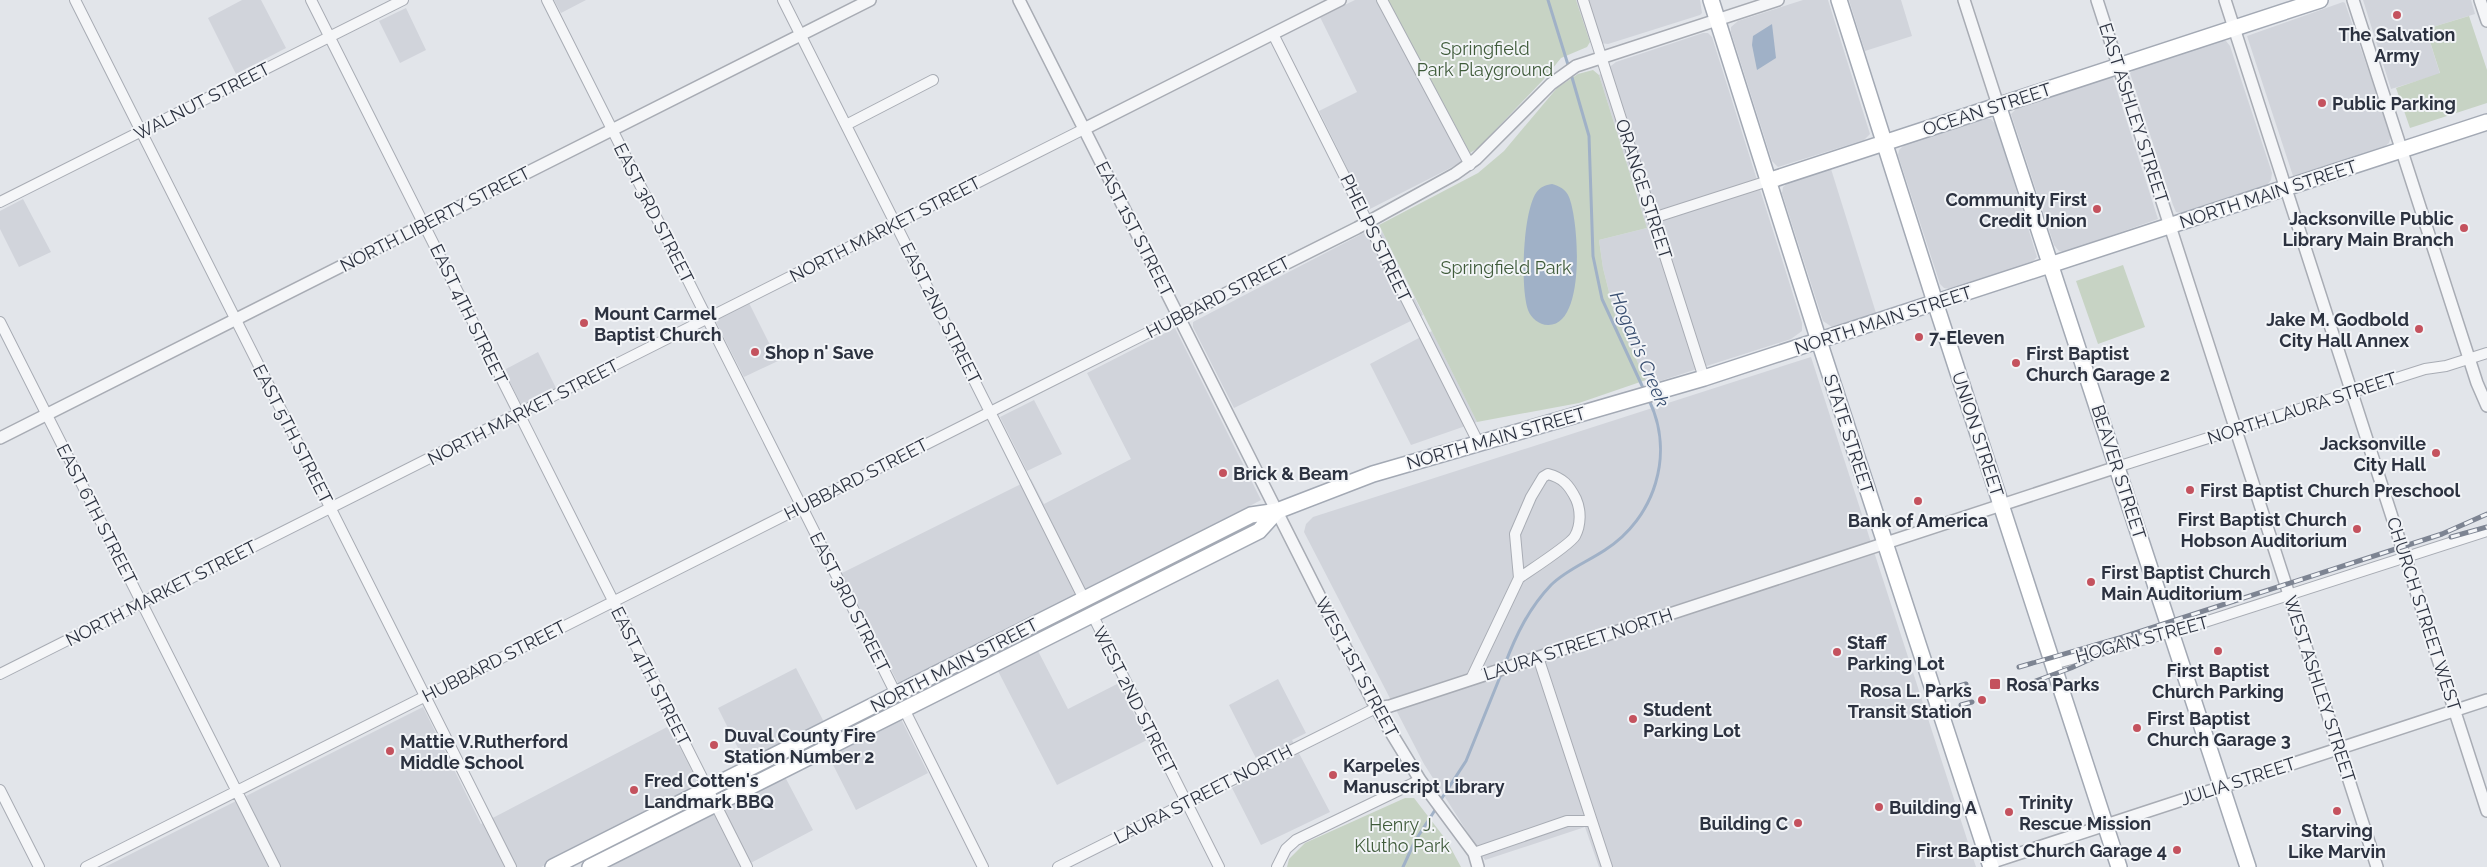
<svg xmlns="http://www.w3.org/2000/svg" width="2487" height="867" font-family="Raleway,sans-serif">
  <style>
    .built { fill: #d1d4db }
    .green { fill: #c7d3c4 }
    .water { fill: #a0b1c7 }
    .lines { fill: none; stroke-linecap: round; stroke-linejoin: round }
    .stream { stroke: #a0b1c7; stroke-width: 3 }
    .minor-casing { stroke: #a8acb4; stroke-width: 12 }
    .tertiary-casing { stroke: #a8acb4; stroke-width: 14 }
    .primary-casing { stroke: #a3a9b4; stroke-width: 18 }
    .minor { stroke: #f5f6f8; stroke-width: 10 }
    .tertiary { stroke: #f5f6f8; stroke-width: 11 }
    .primary { stroke: #fff; stroke-width: 15 }
    .rail-casing { stroke: #7d8492; stroke-width: 5 }
    .rail { stroke: #f2f4f7; stroke-width: 3; stroke-dasharray: 9; stroke-linecap: butt }
    .poi-dot { fill: #c4525e; stroke: #f2f4f7; stroke-width: 2 }
    .labels { text-anchor: middle; dominant-baseline: central; stroke-width: 4; stroke-linejoin: round; paint-order: stroke }
    .poi-label { font-size: 18px; font-weight: bold; fill: #2c3240; stroke: #f2f4f7; text-anchor: start }
    .park-label { font-size: 18px; fill: #3f5b3a; stroke: #f2f4f7 }
    .street-label { font-size: 18px; fill: #2c3240; stroke: #f2f4f7 }
    .water-label { font-size: 19px; font-style: italic; fill: #394f71; stroke: #f2f4f7 }
  </style>
  <rect width="100%" height="100%" fill="#e2e5ea"/>
  <path class="built" d="M242,0h19l25,48 -50,26 -28,-56z
    M554,0h32l-25,13z
    M1355,0h33l82,153 -8,9 -94,48 -49,-99 38,-19 -37,-75z
    M1576,0h124l2,13 -2,2 -92,29 -18,-2z
    M1803,0h25l42,134 -6,6 -86,27 -6,-6 -41,-129v-5l7,-6z
    M1849,0h52l11,36 -47,15z
    M2363,0h108l4,14 -49,15 14,45 -49,15z
    M2343,2l2,1 46,133 -2,7 -6,5 -90,28 -46,-140z
    M406,8l20,42 -26,13 -21,-42z
    M1703,33h5l4,4 90,286v8l-11,8 -97,31 -37,12 -11,-2 -32,-68 -11,-44 -4,-28 48,-12 -48,-153 17,-13z
    M2221,41h5l4,5 42,127 -1,7 -4,5 -86,28 -5,-1 -3,-7 -43,-132 6,-5z
    M2110,76l3,2 45,141 -94,33 -5,-1 -5,-6 -43,-131 6,-6z
    M1985,119h6l5,6 41,132 -5,5 -82,27 -6,-1 -4,-4 -42,-129 1,-5 6,-6z
    M1831,169l45,144 -44,14 -9,-6 -41,-128 1,-6 5,-4z
    M23,199l28,53 -32,15 -19,-38v-18z
    M1379,225l44,90 -189,93 -41,-81v-5z
    M749,303l29,58 -34,16 -29,-57z
    M1175,328l86,172 -36,19 -2,5 -323,163 -58,-114 189,-94 13,25 87,-45 -44,-86z
    M1432,331l45,91 -66,23 -41,-81z
    M538,352l18,36 -35,17 -17,-35z
    M1811,357l165,510h-377l-14,-40 -100,33 -61,-96 -120,-232 2,-8 7,-7z
    M1034,400l28,54 -35,17 -27,-54z
    M1038,651l30,58 51,-26 28,57 -90,45 -59,-114z
    M796,668l29,56 -79,40 -28,-56z
    M1278,679l28,54 -14,7 38,72 -69,33 -29,-57 31,-16 -34,-67z
    M423,707l58,117 188,-98 31,61 -159,80h-436z
    M900,717l28,56 -72,37 -29,-57z
    M784,775l29,55 -70,37h-142z"/>
  <path class="green" d="M1388,0h188l14,42 -3,5 -26,11 -17,21 -66,69 -8,5z
    M2469,16l18,54v33l-77,25 -14,-40 44,-15 -14,-44z
    M1593,70l6,5 48,153 -48,12 4,28 11,44 32,68 -67,23 -102,19 -98,-197 99,-52 26,-22 53,-63 21,-14z
    M2123,265l22,62 -47,17 -22,-63z
    M1405,798h9l33,43 14,26h-174l2,-8 16,-16z"/>
  <path class="water" d="M1772,24l4,34 -19,12 -5,-25 1,-9z
    M1552,184c7,2 14,5 17,13 10,24 17,129 -21,128 -9,0 -17,-7 -20,-15 -8,-23 -5,-97 8,-117 4,-6 9,-8 16,-9z"/>
  <g class="lines">
    <path class="stream" d="M1548,0l21,68
      M1571,74l18,62 4,120 9,43 42,91
      M1505,664c11,-29 24,-56 46,-79 15,-15 36,-23 54,-35 50,-32 70,-96 44,-150
      M1440,801l26,-40 36,-89
      M1403,867l12,-26 22,-34"/>
    <defs>
      <path id="minor" d="M75,0l436,867
        M311,0l436,867
        M547,0l349,694
        M783,0l301,599
        M1382,0l88,165
        M1583,0l121,378
        M1273,34l205,408
        M846,125l87,-45
        M0,202l403,-202
        M1653,218l115,-37
        M0,322l275,545
        M2117,467l308,-98 21,-3 41,-13
        M1092,614l127,253
        M1538,657l69,210
        M2053,664l130,-35 304,-98
        M0,674l1084,-545
        M1471,679l48,-101 -4,-44 16,-37 12,-20 5,-3c15,4 21,11 28,25 5,11 5,26 -1,37 -5,9 -46,35 -56,42
        M904,709l79,158
        M0,790l39,77
        M1474,853l93,-32h24
        M86,867l1093,-550
        M1058,867l318,-159
        M1277,867l9,-18 10,-9 124,-60"/>
      <path id="tertiary" d="M1019,0l357,708 44,72 54,73 4,14
        M1964,0l34,105
        M2097,0l280,867
        M2225,0l262,811
        M2353,0l124,383 10,23
        M2480,0l7,21
        M1084,129l256,-129
        M1179,317l178,-89 98,-54 21,-15 75,-75 25,-18 202,-66
        M0,438l870,-438
        M1376,708l14,-2 727,-239
        M1990,863l497,-163"/>
      <path id="primary" d="M1711,0l108,341 172,526
        M1839,0l96,302 184,565
        M1998,105l250,762
        M1768,181l552,-181
        M553,867l698,-352 26,-4 96,-37 331,-96 783,-256
        M590,867l669,-336 18,-20"/>
    </defs>
    <use href="#minor" class="minor-casing"/>
    <use href="#tertiary" class="tertiary-casing"/>
    <use href="#primary" class="primary-casing"/>
    <use href="#minor" class="minor"/>
    <use href="#tertiary" class="tertiary"/>
    <use href="#primary" class="primary"/>
    <defs>
      <path id="rail" d="M2451,537l36,-10
        M2019,667l104,-30 319,-103 45,-20
        M2025,685l46,-17 57,-26
        M1956,687l10,-3
        M1961,705l11,-3"/>
    </defs>
    <use href="#rail" class="rail-casing"/>
    <use href="#rail" class="rail"/>
  </g>
  <g class="poi-dot">
    <circle cx="2397" cy="15" r="5"/>
    <circle cx="2322" cy="103" r="5"/>
    <circle cx="2097" cy="209" r="5"/>
    <circle cx="2464" cy="228" r="5"/>
    <circle cx="584" cy="323" r="5"/>
    <circle cx="2419" cy="329" r="5"/>
    <circle cx="1919" cy="337" r="5"/>
    <circle cx="755" cy="352" r="5"/>
    <circle cx="2016" cy="363" r="5"/>
    <circle cx="2436" cy="453" r="5"/>
    <circle cx="1223" cy="473" r="5"/>
    <circle cx="2190" cy="490" r="5"/>
    <circle cx="1918" cy="501" r="5"/>
    <circle cx="2357" cy="529" r="5"/>
    <circle cx="2091" cy="582" r="5"/>
    <circle cx="2218" cy="651" r="5"/>
    <circle cx="1837" cy="652" r="5"/>
    <rect x="1989" y="678" width="12" height="12" rx="2.5"/>
    <circle cx="1982" cy="700" r="5"/>
    <circle cx="1633" cy="719" r="5"/>
    <circle cx="2137" cy="728" r="5"/>
    <circle cx="714" cy="745" r="5"/>
    <circle cx="390" cy="751" r="5"/>
    <circle cx="1333" cy="775" r="5"/>
    <circle cx="634" cy="790" r="5"/>
    <circle cx="1879" cy="807" r="5"/>
    <circle cx="2337" cy="811" r="5"/>
    <circle cx="2009" cy="812" r="5"/>
    <circle cx="1798" cy="823" r="5"/>
    <circle cx="2177" cy="850" r="5"/>
  </g>
  <g class="labels">
    <g class="poi-label">
      <text x="2397" y="34" text-anchor="middle">The Salvation<tspan x="2397" dy="21">Army</tspan></text>
      <text x="2332" y="103">Public Parking</text>
      <text x="2087" y="199" text-anchor="end">Community First<tspan x="2087" dy="21">Credit Union</tspan></text>
      <text x="2454" y="218" text-anchor="end">Jacksonville Public<tspan x="2454" dy="21">Library Main Branch</tspan></text>
      <text x="594" y="313">Mount Carmel<tspan x="594" dy="21">Baptist Church</tspan></text>
      <text x="2409" y="319" text-anchor="end">Jake M. Godbold<tspan x="2409" dy="21">City Hall Annex</tspan></text>
      <text x="1929" y="337">7-Eleven</text>
      <text x="765" y="352">Shop n' Save</text>
      <text x="2026" y="353">First Baptist<tspan x="2026" dy="21">Church Garage 2</tspan></text>
      <text x="2426" y="443" text-anchor="end">Jacksonville<tspan x="2426" dy="21">City Hall</tspan></text>
      <text x="1233" y="473">Brick &amp; Beam</text>
      <text x="2200" y="490">First Baptist Church Preschool</text>
      <text x="2347" y="519" text-anchor="end">First Baptist Church<tspan x="2347" dy="21">Hobson Auditorium</tspan></text>
      <text x="1918" y="520" text-anchor="middle">Bank of America</text>
      <text x="2101" y="572">First Baptist Church<tspan x="2101" dy="21">Main Auditorium</tspan></text>
      <text x="1847" y="642">Staff<tspan x="1847" dy="21">Parking Lot</tspan></text>
      <text x="2218" y="670" text-anchor="middle">First Baptist<tspan x="2218" dy="21">Church Parking</tspan></text>
      <text x="2006" y="684">Rosa Parks</text>
      <text x="1972" y="690" text-anchor="end">Rosa L. Parks<tspan x="1972" dy="21">Transit Station</tspan></text>
      <text x="1643" y="709">Student<tspan x="1643" dy="21">Parking Lot</tspan></text>
      <text x="2147" y="718">First Baptist<tspan x="2147" dy="21">Church Garage 3</tspan></text>
      <text x="724" y="735">Duval County Fire<tspan x="724" dy="21">Station Number 2</tspan></text>
      <text x="400" y="741">Mattie V.Rutherford<tspan x="400" dy="21">Middle School</tspan></text>
      <text x="1343" y="765">Karpeles<tspan x="1343" dy="21">Manuscript Library</tspan></text>
      <text x="644" y="780">Fred Cotten's<tspan x="644" dy="21">Landmark BBQ</tspan></text>
      <text x="2019" y="802">Trinity<tspan x="2019" dy="21">Rescue Mission</tspan></text>
      <text x="1889" y="807">Building A</text>
      <text x="1788" y="823" text-anchor="end">Building C</text>
      <text x="2337" y="830" text-anchor="middle">Starving<tspan x="2337" dy="21">Like Marvin</tspan></text>
      <text x="2167" y="850" text-anchor="end">First Baptist Church Garage 4</text>
    </g>
    <g class="park-label">
      <text x="1485" y="48">Springfield<tspan x="1485" dy="21">Park Playground</tspan></text>
      <text x="1506" y="267">Springfield Park</text>
      <text x="1402" y="824">Henry J.<tspan x="1402" dy="21">Klutho Park</tspan></text>
    </g>
    <g class="street-label">
      <text transform="translate(202 101) rotate(-27)">WALNUT STREET</text>
      <text transform="translate(1987 109) rotate(-18)">OCEAN STREET</text>
      <text transform="translate(2134 113) rotate(72)">EAST ASHLEY STREET</text>
      <text transform="translate(1644 189) rotate(72)">ORANGE STREET</text>
      <text transform="translate(2268 194) rotate(-18)">NORTH MAIN STREET</text>
      <text transform="translate(654 213) rotate(63)">EAST 3RD STREET</text>
      <text transform="translate(435 219) rotate(-27)">NORTH LIBERTY STREET</text>
      <text transform="translate(885 229) rotate(-27)">NORTH MARKET STREET</text>
      <text transform="translate(1135 229) rotate(63)">EAST 1ST STREET</text>
      <text transform="translate(1376 238) rotate(64)">PHELPS STREET</text>
      <text transform="translate(1218 297) rotate(-27)">HUBBARD STREET</text>
      <text transform="translate(941 313) rotate(63)">EAST 2ND STREET</text>
      <text transform="translate(469 314) rotate(64)">EAST 4TH STREET</text>
      <text transform="translate(1883 320) rotate(-18)">NORTH MAIN STREET</text>
      <text transform="translate(2302 408) rotate(-18)">NORTH LAURA STREET</text>
      <text transform="translate(523 412) rotate(-27)">NORTH MARKET STREET</text>
      <text transform="translate(293 434) rotate(63)">EAST 5TH STREET</text>
      <text transform="translate(1849 434) rotate(72)">STATE STREET</text>
      <text transform="translate(1978 434) rotate(72)">UNION STREET</text>
      <text transform="translate(1496 438) rotate(-16)">NORTH MAIN STREET</text>
      <text transform="translate(2119 472) rotate(72)">BEAVER STREET</text>
      <text transform="translate(856 479) rotate(-27)">HUBBARD STREET</text>
      <text transform="translate(97 514) rotate(63)">EAST 6TH STREET</text>
      <text transform="translate(161 593) rotate(-27)">NORTH MARKET STREET</text>
      <text transform="translate(850 602) rotate(63)">EAST 3RD STREET</text>
      <text transform="translate(2424 614) rotate(72)">CHURCH STREET WEST</text>
      <text transform="translate(2142 639) rotate(-15)">HOGAN STREET</text>
      <text transform="translate(1578 644) rotate(-18)">LAURA STREET NORTH</text>
      <text transform="translate(494 661) rotate(-27)">HUBBARD STREET</text>
      <text transform="translate(954 665) rotate(-27)">NORTH MAIN STREET</text>
      <text transform="translate(1357 667) rotate(62)">WEST 1ST STREET</text>
      <text transform="translate(651 676) rotate(63)">EAST 4TH STREET</text>
      <text transform="translate(2320 689) rotate(72)">WEST ASHLEY STREET</text>
      <text transform="translate(1135 700) rotate(63)">WEST 2ND STREET</text>
      <text transform="translate(2238 781) rotate(-18)">JULIA STREET</text>
      <text transform="translate(1203 794) rotate(-27)">LAURA STREET NORTH</text>
    </g>
    <g class="water-label">
      <text transform="translate(1640 349) rotate(67)">Hogan's Creek</text>
    </g>
  </g>
</svg>
